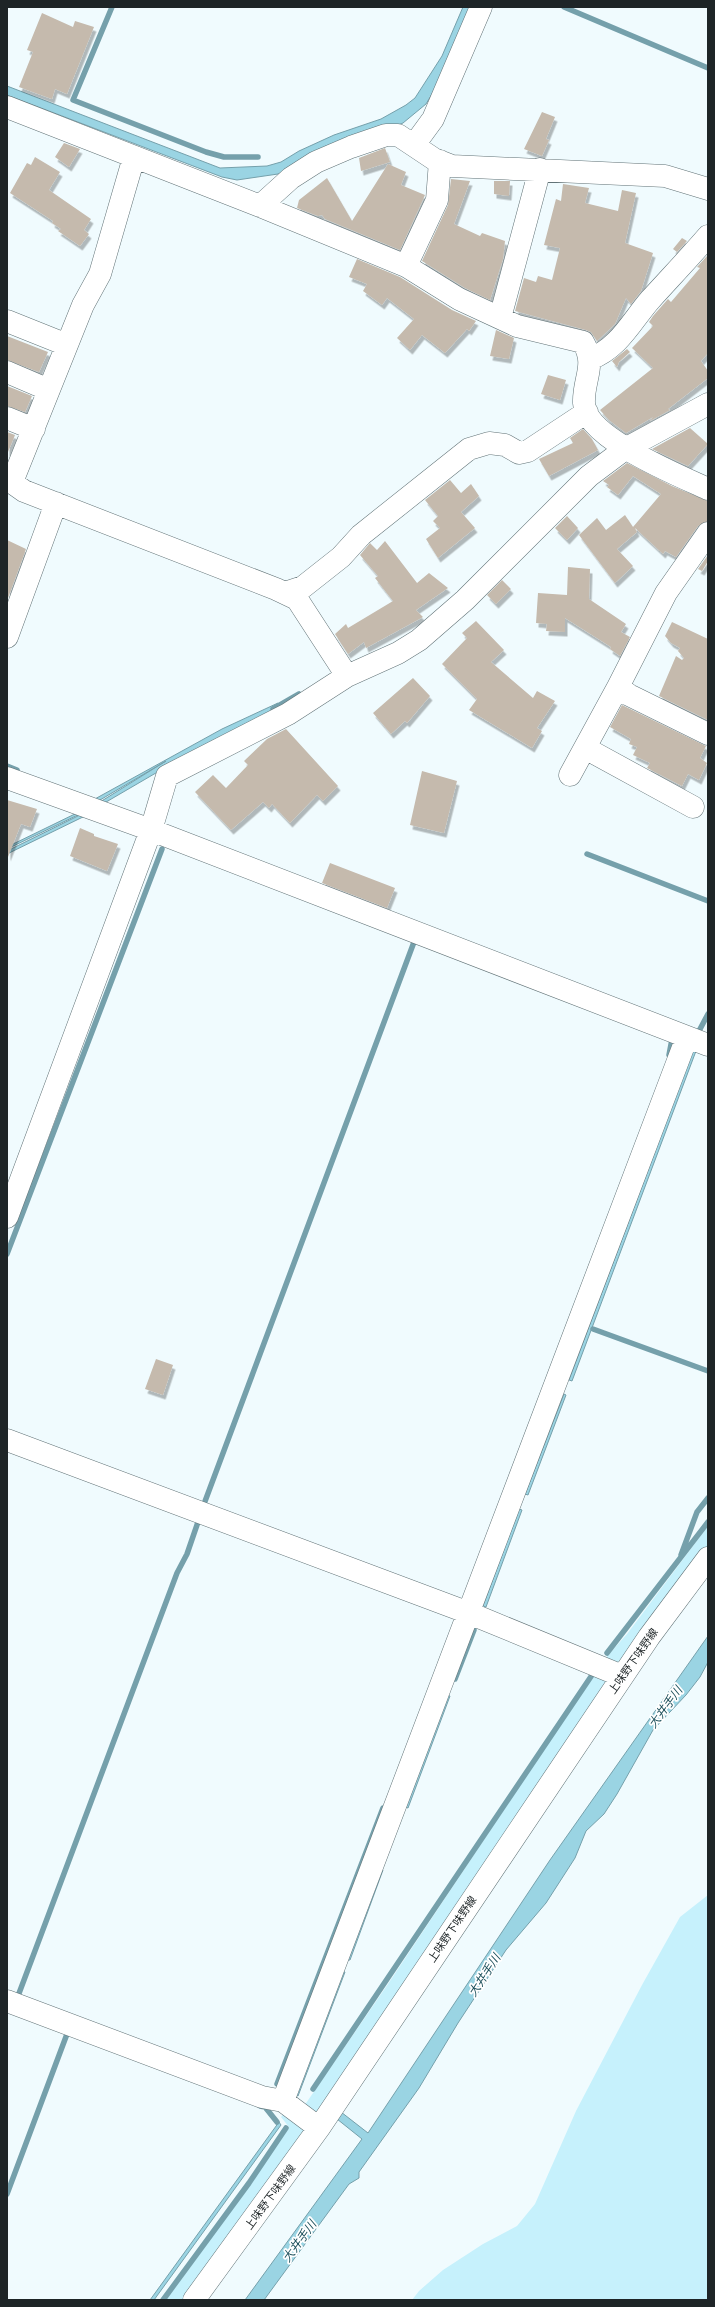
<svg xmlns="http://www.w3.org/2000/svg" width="715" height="2307" font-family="Quicksand,'Noto Sans JP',sans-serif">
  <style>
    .green { fill: #c6f1fc }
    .water { fill: #9ad4e3; stroke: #75a0ab }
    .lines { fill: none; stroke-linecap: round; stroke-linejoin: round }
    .stream { stroke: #75a0ab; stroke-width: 5.5 }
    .building { fill: #c5baad; filter: url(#shadow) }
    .minor-casing { stroke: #627377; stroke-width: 23 }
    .minor { stroke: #fff; stroke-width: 22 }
    .labels { text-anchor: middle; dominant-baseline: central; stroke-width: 3.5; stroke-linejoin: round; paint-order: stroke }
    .street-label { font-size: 11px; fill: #1e2527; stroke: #fff }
    .water-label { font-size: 12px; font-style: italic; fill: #21535e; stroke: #fff }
  </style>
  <defs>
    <filter id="shadow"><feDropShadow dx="2.5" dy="4.5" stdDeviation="0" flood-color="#0004"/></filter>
  </defs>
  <rect width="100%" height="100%" fill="#f0fbfe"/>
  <path class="green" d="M708,1526v24l-84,110 -13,4 -9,-2 25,-28z
    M598,1668l11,10 -287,437 -20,-6 88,-128z
    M708,1895v405h-296l7,-9 24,-21 40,-26 34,-18 18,-22 41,-93 66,-126 38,-68z
    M286,2111l22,15 -122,174h-20l84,-115 39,-58 -8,-10z"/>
  <path class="water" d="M463,7h9l-31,72 -15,25 -23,19 -125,51 -41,6 -15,-3 -215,-82v-9l213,82 47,-2 14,-4 18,-11 35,-16 47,-16 25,-14 9,-7 27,-42z
    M278,703l3,5 -96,48 -84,49 -1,-3 66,-41 -71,42 -2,-3 129,-71z
    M81,811l1,2 -75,36v-2z
    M86,812l1,3 -80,39v-3z
    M693,1050l3,1 -124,330 -3,-1z
    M564,1394l2,1 -38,100 -3,-1z
    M519,1509l3,1 -36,97 -3,-1z
    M708,1636v26l-8,15 -14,18 -33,35 -36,64 -13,20 -18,17 -11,27 -29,45 -40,47 -48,73 -39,65 -60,84v6l-10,6 -85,116h-19l117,-161 -25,-20 4,-7 27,21 182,-273z
    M447,1695l3,1 -42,112 -3,-1z
    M381,1869l2,1 -33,90h-2z
    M343,1972h2l-47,124 -3,-1z
    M279,2122l2,3 -127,175h-4z"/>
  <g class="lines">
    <path class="stream" d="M112,7l-39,93 133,52 18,5h34
      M564,7l144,61
      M273,709l26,-15
      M7,766l10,4
      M587,854l121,47
      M699,1031l9,-17
      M669,1055l3,-16 -3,-1
      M7,1254l155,-405
      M593,1329l115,42
      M204,1504l210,-562
      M681,1555l16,-43 11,-14
      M607,1653l101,-131
      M455,1679l19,-49
      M18,1996l159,-423 10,-19 11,-32
      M277,2084l106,-276
      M313,2089l279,-414
      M260,2106l5,1 12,15
      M7,2194l60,-160
      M163,2300l86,-117 37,-55"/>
  </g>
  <path class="building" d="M42,13l31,14 2,-6 19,6 -27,67 -12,-5 -3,10 -33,-12 14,-35 -6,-2z
    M542,112l13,5 -9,22 3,1 -7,16 -18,-7z
    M64,143l16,6 -11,18 -14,-10z
    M385,148l5,14 -29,9 -2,-13z
    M35,157l25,15 -11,18 42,29 -7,11 5,4 -9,12 -22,-15 3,-2 -9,-6 1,-2 -43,-28 17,-30 4,2z
    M388,164l18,8 -5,13 24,10 -25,55 -75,-31 -3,-4 -4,1 -21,-8 2,-8 28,-22 25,43z
    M451,179l19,2 -16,43 26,12 2,-3 23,8 -2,18 -13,41 -25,-12 -43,-27 26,-56z
    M494,181h16l-1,15 -15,-2z
    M563,184l26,4 -4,15 33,8 4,-21 14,3 -11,50 28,10 -12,38 -10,13 -5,-6 -11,26 -18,17 -6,-9 -5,-2 -71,-19 9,-33 12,4 2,-6 14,4 8,-32 -16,-3 12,-46 5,2z
    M682,238l5,3 -10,11 -4,-3z
    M707,256l1,97 -7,8 7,10v7l-40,31 2,1 -20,11 3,-4 -27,16 -17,-13 -9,-10 53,-42 -21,-20 21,-22 -4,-4 4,-6 15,-17 3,3 29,-34 -3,-1z
    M357,259l43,18 52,33 24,11 -7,10 -2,-2 -22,24 -23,-18 -12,15 -13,-12 17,-19 -27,-21 -5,7 -19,-14 4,-7 -18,-7z
    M496,330l18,8 -5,21 -19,-3z
    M7,336l41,16 -9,20 -32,-12z
    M627,349l3,3 -11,10 -2,5 -5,-6z
    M548,375l18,5 -6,20 -19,-6z
    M7,386l25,10 -7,16 -18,-6z
    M690,428l18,16 -20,22 -36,-17z
    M583,429l9,10 6,11 -49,26 -10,-17 34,-16 -3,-5z
    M7,432l8,3 -7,17h-1z
    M627,463l45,23 36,15v20l-10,5 -22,31 -11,-6 -2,3 -28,-26 2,4 -20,17 16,17 -18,17 -36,-48 18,-17 9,12 19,-15 8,12 28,-33 -28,-18 -15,19 -11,-8 2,-2 -6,-4z
    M450,480l11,13 10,-9 8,12 -18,16 14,16 -37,30 -12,-19 14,-11 -7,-7 5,-5 -13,-16z
    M567,516l11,12 -11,12 -12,-12z
    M7,540l19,9 -18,49h-1z
    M385,541l32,42 12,-10 19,15 -32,22 7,7 -57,31 -2,-6 -16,12 -13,-20 11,-10 2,4 45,-27 -18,-23 3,-2 -18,-21 10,-12 7,7z
    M708,555v6l-6,10 -4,-2z
    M568,567l22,2 -1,30 37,25 -5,8 9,5 -10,19 -10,-7 1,-2 -46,-29v14l-19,-1 1,-7 -11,-1 2,-30 29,2z
    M502,580l9,9 -15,15 -9,-9z
    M476,621l28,29 -13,12 42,36 4,-7 18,10 -18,27 5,3 -10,17 -63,-38 8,-11 -35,-35 25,-26 -5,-5z
    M672,622l36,17v81l-49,-24 17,-40 6,4 2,-2 -6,-7 2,-3 -9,-5 -6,-7z
    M413,678l17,18 -23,27 -2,-2 -14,13 -18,-21z
    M622,705l84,41 -6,12 7,5 -8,17 -11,-6 -6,12 -35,-18 3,-5 -17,-8 4,-8 -8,-3 2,-5 -21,-12z
    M286,729l52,57 -15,15 -6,-6 -27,28 -18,-19 -3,4 -6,-6 -32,28 -36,-38 18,-17 13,13 22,-23 -4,-4 23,-22z
    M422,771l35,10 -13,52 -34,-8z
    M7,800l30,9 -7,18 -9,-3 -13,33z
    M80,828l14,6v2l24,8 -11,27 -37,-15z
    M330,863l65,25 -8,20 -65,-25z
    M156,1359l17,6 -10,30 -18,-6z"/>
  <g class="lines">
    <defs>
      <path id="minor" d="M7,107l253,99 146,60 53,33 58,27 66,16c14,23 0,37 1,61 1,35 96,73 124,86
        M414,145l19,-26 48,-112
        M260,206l31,-28 25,-16 35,-15 35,-12h12l36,24 18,7 213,10 43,13
        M406,266l31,-66 3,-39
        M500,318l40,-149
        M7,321l60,24
        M590,359c29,-11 41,-37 60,-59 19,-21 39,-42 58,-64
        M7,372l42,18
        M7,418l27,11
        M7,479l17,12 252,98 21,10 50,77
        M12,482l71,-177 17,-31 34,-117
        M708,533l-42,60 -48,94 11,8 79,39
        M285,593l18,-6 38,-30 20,-22 108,-86 20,-6 16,2 14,8 9,-2 59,-39
        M7,637l49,-134
        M585,748l108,59
        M570,775l48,-88
        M7,778l144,52 557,215
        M7,1217l144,-387 16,-54 121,-62 59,-38 51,-23 21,-13 46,-40 124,-124 36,-27 83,-45
        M7,1440l462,173 153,63
        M7,2001l255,96 21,4 36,27
        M283,2101l404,-1064
        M194,2300l125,-172 330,-491 59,-79"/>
    </defs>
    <use href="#minor" class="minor-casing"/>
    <use href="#minor" class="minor"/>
  </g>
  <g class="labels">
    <g class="street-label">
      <text transform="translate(633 1661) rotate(-55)">上味野下味野線</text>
      <text transform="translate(452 1929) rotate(-56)">上味野下味野線</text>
      <text transform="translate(270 2197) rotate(-54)">上味野下味野線</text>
    </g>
    <g class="water-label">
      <text transform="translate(665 1707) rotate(-54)">大井手川</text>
      <text transform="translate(484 1975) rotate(-57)">大井手川</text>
      <text transform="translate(299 2241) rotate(-54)">大井手川</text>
    </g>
  </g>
  <rect width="715" height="2307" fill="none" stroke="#1e2527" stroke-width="16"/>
</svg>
